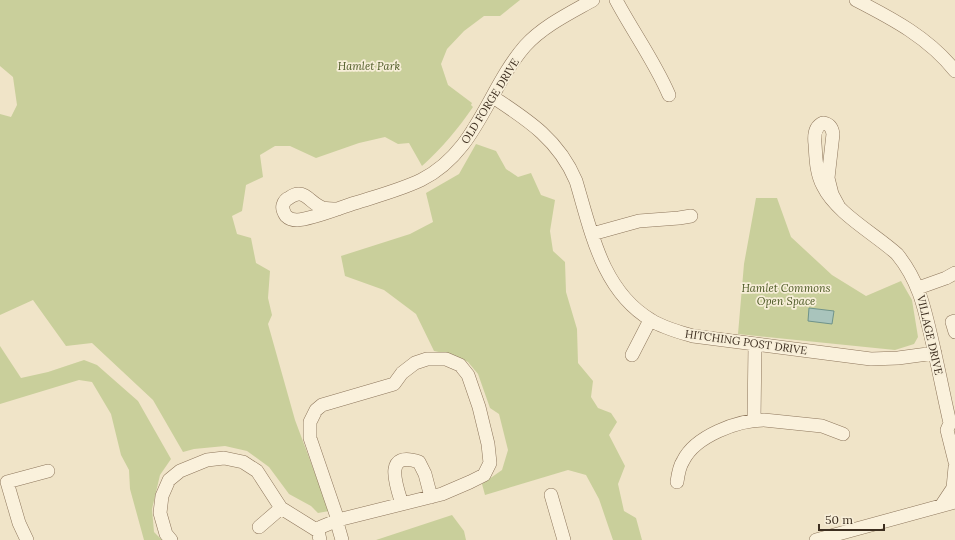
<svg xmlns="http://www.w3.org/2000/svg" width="955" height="540" font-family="Lora,serif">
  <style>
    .green { fill: #c9cf9b }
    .water { fill: #a9c4bc; stroke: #6f938a }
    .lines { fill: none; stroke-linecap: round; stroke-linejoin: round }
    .minor-casing { stroke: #8d765c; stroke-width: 14 }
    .minor { stroke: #faf1dc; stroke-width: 13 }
    .labels { text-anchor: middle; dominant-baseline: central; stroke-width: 3.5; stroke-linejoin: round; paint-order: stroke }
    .park-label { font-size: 11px; font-style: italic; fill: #4d5a26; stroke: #f7eed8 }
    .street-label { font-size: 11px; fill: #3d2e20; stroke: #f7eed8 }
  </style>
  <rect width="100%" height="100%" fill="#f0e4c8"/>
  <path class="green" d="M0,0h520l-20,16h-16l-20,15 -17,18 -6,15 7,21 24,18 -1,2 2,2c-15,22 -31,41 -51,59l-13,-23 -11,1 -13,-7 -26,6 -43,15 -26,-12h-15l-15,9 3,22 -17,8 -4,26 -10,5 5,18 14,4 5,25 14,8 -2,27 4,17 -4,9 27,96 34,91 -11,2 -7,-7 -22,-12 -20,-27 -22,-16 -22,-5 -31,3 -11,3 -30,-52 -61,-57 -26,3 -33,-46 -33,15v-201l11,3 6,-12 -4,-28 -13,-11z
    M476,144l20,7 10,18 12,8 13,-4 10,22 14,5 -5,31 3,20 12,11 1,30 11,37 1,34 15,18 -2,16 7,11 13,5 6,9 -8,13 16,31 -7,18 6,27 12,7 6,22h-29l-14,-41 -13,-24 -18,-5 -83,25 -3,-11 20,-14 6,-20 -9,-36 -9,-6 -12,-34 -10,-12 -15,-7 -19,-4 -18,-37 -32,-24 -39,-14 -4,-20 69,-22 23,-12 -7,-29 33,-19z
    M756,198h21l14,39 41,38 34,21 35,-15 11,19 6,37 -4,7 -19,6 -157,-16 6,-70z
    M0,346l21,32 27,-6 36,-12 13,5 41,36 33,58 -11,16 -8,34 2,23 8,8h-18l-14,-51 -1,-19 -8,-15 -10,-41 -19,-32 -13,-2 -79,24z
    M452,515l12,16 2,9h-90z"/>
  <path class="water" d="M809,308l25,3 -2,13 -24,-3z"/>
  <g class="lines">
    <defs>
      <path id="minor" d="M616,0c17,32 39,62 53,95
        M856,0c37,19 73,38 99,71
        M493,97c35,23 66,43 83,84 15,50 26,110 75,139 12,8 28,12 42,16l178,23 27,-1 37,-5
        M839,207l-7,-13 -4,-16 5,-44c-1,-7 -4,-10 -10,-11 -9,4 -9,13 -8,21 1,14 1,29 8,42 13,27 52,48 74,68 23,28 28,57 36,91 6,26 11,52 17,78l-3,7 8,32
        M338,209c-5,0 -11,0 -15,-1 -13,-4 -19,-22 -34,-10 -3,1 -5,4 -6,7 -1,3 1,8 3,11 3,3 7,4 11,4 16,-1 42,-12 58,-17 22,-7 45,-13 66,-23 56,-28 66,-90 104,-134 18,-20 45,-33 68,-46
        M592,234l47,-13 40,-3 12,-2
        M918,288l28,-10 9,-5
        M955,321l-3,1 3,10
        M632,355l18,-35
        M754,420l1,-75
        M677,482c1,-7 2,-15 6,-21 12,-25 55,-41 81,-41l58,6 21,8
        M551,495l13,45
        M402,504c-6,-19 -19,-54 17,-42l6,12 6,23
        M941,506l12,-18 2,-21
        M259,527l22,-19
        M27,540l-8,-17 -12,-41 41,-11
        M171,540l-5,-6 -6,-21 2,-17 7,-16 11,-9 27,-11 17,-2 19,4 14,9 24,37 37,23
        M320,540l-2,-9 3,-4 17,-7 104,-26 28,-12 14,-7 6,-12 -2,-19 -9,-37 -11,-32 -8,-10 -14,-6h-19l-12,4 -13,10 -8,11 -72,21 -6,5 -6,12v16l28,82v6l4,14
        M816,540l139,-38"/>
    </defs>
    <use href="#minor" class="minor-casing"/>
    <use href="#minor" class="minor"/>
  </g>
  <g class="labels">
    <g class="park-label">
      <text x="369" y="66">Hamlet Park</text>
      <text x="786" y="288">Hamlet Commons<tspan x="786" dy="13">Open Space</tspan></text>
    </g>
    <g class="street-label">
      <text transform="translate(490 101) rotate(-58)">OLD FORGE DRIVE</text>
      <text transform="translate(930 335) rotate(77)">VILLAGE DRIVE</text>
      <text transform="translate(746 342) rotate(8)">HITCHING POST DRIVE</text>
    </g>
  </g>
  <path d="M819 524v6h65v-6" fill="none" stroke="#3d2e20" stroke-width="2"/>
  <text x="825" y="524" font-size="12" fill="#3d2e20" stroke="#f7eed8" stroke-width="3" paint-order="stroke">50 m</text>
</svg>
